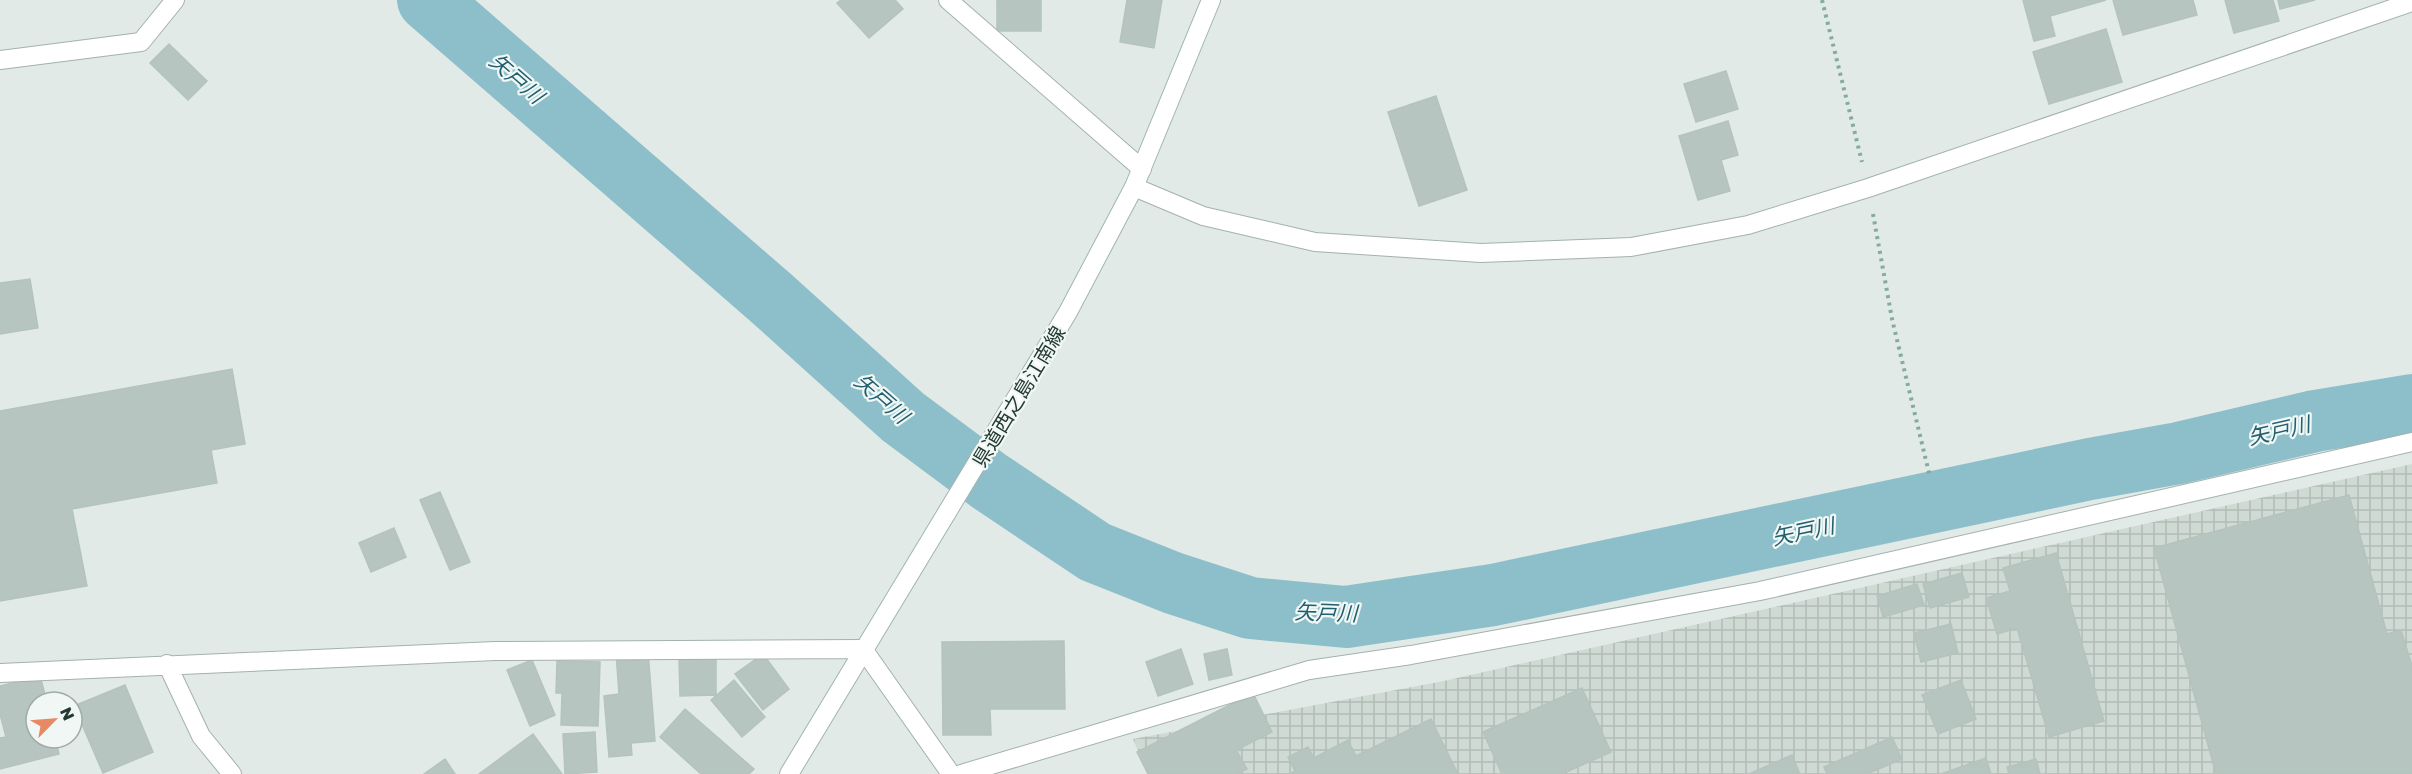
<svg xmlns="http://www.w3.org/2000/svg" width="2412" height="774" font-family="'Golos Text','Noto Sans JP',sans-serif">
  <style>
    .industrial { fill: url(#industrial-grid) }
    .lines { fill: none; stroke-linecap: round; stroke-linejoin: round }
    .river { stroke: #8dbfcb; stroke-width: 62 }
    .building { fill: #b6c5bf; stroke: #b4c3be; stroke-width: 1.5 }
    .street-casing { stroke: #a4b1ad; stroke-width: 20 }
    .secondary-casing { stroke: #a1b5af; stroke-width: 20 }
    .path { stroke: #84aba1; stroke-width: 4; stroke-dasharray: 3 4.5; stroke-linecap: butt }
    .street { stroke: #fff; stroke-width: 18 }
    .secondary { stroke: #fff; stroke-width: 18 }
    .labels { text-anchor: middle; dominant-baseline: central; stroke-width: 4.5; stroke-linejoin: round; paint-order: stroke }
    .street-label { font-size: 20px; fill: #233934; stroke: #f1f7f4 }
    .water-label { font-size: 21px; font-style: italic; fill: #226070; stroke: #f1f7f4 }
  </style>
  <defs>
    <pattern id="industrial-grid" width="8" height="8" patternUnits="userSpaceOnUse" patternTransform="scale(1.5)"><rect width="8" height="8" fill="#cfdad5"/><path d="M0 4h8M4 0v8" fill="none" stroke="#b1bcb7"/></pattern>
  </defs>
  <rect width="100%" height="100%" fill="#e1eae6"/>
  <path class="industrial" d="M2412,464v310h-1264l-15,-35 311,-58z"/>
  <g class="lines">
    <path class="river" d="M428,0l342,297 133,120 86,64 106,71 78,31 77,25 96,9 147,-22 597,-126 89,-16 136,-32 97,-16"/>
  </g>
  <path class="building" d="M841,0h54l8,9 -34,29 -32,-35z
    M997,0h44v31h-44z
    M1127,0h35l-8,48 -34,-6z
    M2023,0h83l-56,16 5,20 -21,5z
    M2113,0h80l4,15 -74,20z
    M2225,0h48l6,21 -45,12z
    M2278,0h37l-35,9z
    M2106,29l16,53 -73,22 -16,-52z
    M169,44l38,37 -19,19 -38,-37z
    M1726,71l12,38 -42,13 -12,-38z
    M1436,96l31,94 -48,16 -31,-94z
    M1728,121l10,34 -17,5 9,31 -32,9 -19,-64z
    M30,279l8,49 -38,6v-51z
    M232,369l13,75 -34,6 6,33 -145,26 15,77 -87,15v-190z
    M440,492l30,70 -20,8 -30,-70z
    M2349,495l38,139 14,-4 11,36v108h-196l-62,-226z
    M394,528l12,29 -35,15 -12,-29z
    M2056,553l48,168 -55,16 -32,-109 -20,6 -11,-36 24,-7 -7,-23z
    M1962,573l7,24 -39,11 -7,-24z
    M1917,584l7,21 -41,12 -6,-21z
    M1951,624l7,29 -37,9 -7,-29z
    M1064,641l1,68h-75l1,26h-48l-1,-93z
    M1181,649l12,35 -35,12 -12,-34z
    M1227,649l5,26 -23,5 -5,-26z
    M648,651l7,90 -24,2 1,12 -23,2 -5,-61 15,-2 -3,-41z
    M763,654l26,35 -26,21 -28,-36z
    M679,657h37v38l-36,1z
    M532,660l23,55 -25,11 -23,-56z
    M557,661l43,1 -2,64 -37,-1 1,-32h-6z
    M40,676l7,26h-11v36h19l4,16 -59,15v-31l6,-1 -6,-23v-28z
    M734,680l31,37 -23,20 -31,-37z
    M1961,680l15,39 -38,15 -16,-39z
    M125,685l28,67 -50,21 -29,-67z
    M1582,688l29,64 -49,22h-60l-19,-42z
    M1253,693l19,39 -36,18 11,19 -10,5h-89l-11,-22z
    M685,709l69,60 -5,5h-48l-41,-37z
    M1431,719l27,55h-168l5,-3 -7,-14 20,-10 6,11 34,-18 8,16z
    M595,732l2,40 -32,2 -2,-40z
    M533,734l29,40h-83z
    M1892,737l10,22 -35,15h-40l-3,-7z
    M1792,755l8,19h-51z
    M1986,758l5,16h-50z
    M445,759l10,15h-31z
    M2036,759l4,15h-31l-2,-7z"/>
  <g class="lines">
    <defs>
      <path id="street" d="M948,0l194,169
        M0,60l141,-18 34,-42
        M1134,187l69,29 112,26 166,11 150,-6 117,-22 120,-37 544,-186
        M167,664l34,72 31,38
        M0,673l495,-22 368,-2 88,125
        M961,774l348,-104 102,-15 349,-64 652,-149"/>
      <path id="secondary" d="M789,774l279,-462 66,-125 77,-187"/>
    </defs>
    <use href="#street" class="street-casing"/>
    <use href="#secondary" class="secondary-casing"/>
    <path class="path" d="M1822,0l40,162
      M1873,214l19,105 38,158"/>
    <use href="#street" class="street"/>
    <use href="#secondary" class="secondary"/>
  </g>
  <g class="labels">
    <g class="street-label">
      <text transform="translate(1018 396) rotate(-59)">県道西之島江南線</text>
    </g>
    <g class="water-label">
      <text transform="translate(517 78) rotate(41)">矢戸川</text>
      <text transform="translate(882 398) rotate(41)">矢戸川</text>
      <text transform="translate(2279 430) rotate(-13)">矢戸川</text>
      <text transform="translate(1803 531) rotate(-12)">矢戸川</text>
      <text transform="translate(1326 612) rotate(2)">矢戸川</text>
    </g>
  </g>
  <g transform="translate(54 720) rotate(65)"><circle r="28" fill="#f1f7f4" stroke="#9faba7" stroke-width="1.5"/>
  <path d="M0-4.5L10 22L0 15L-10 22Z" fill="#e78962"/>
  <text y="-9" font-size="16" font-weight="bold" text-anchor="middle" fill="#233934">N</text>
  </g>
</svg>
